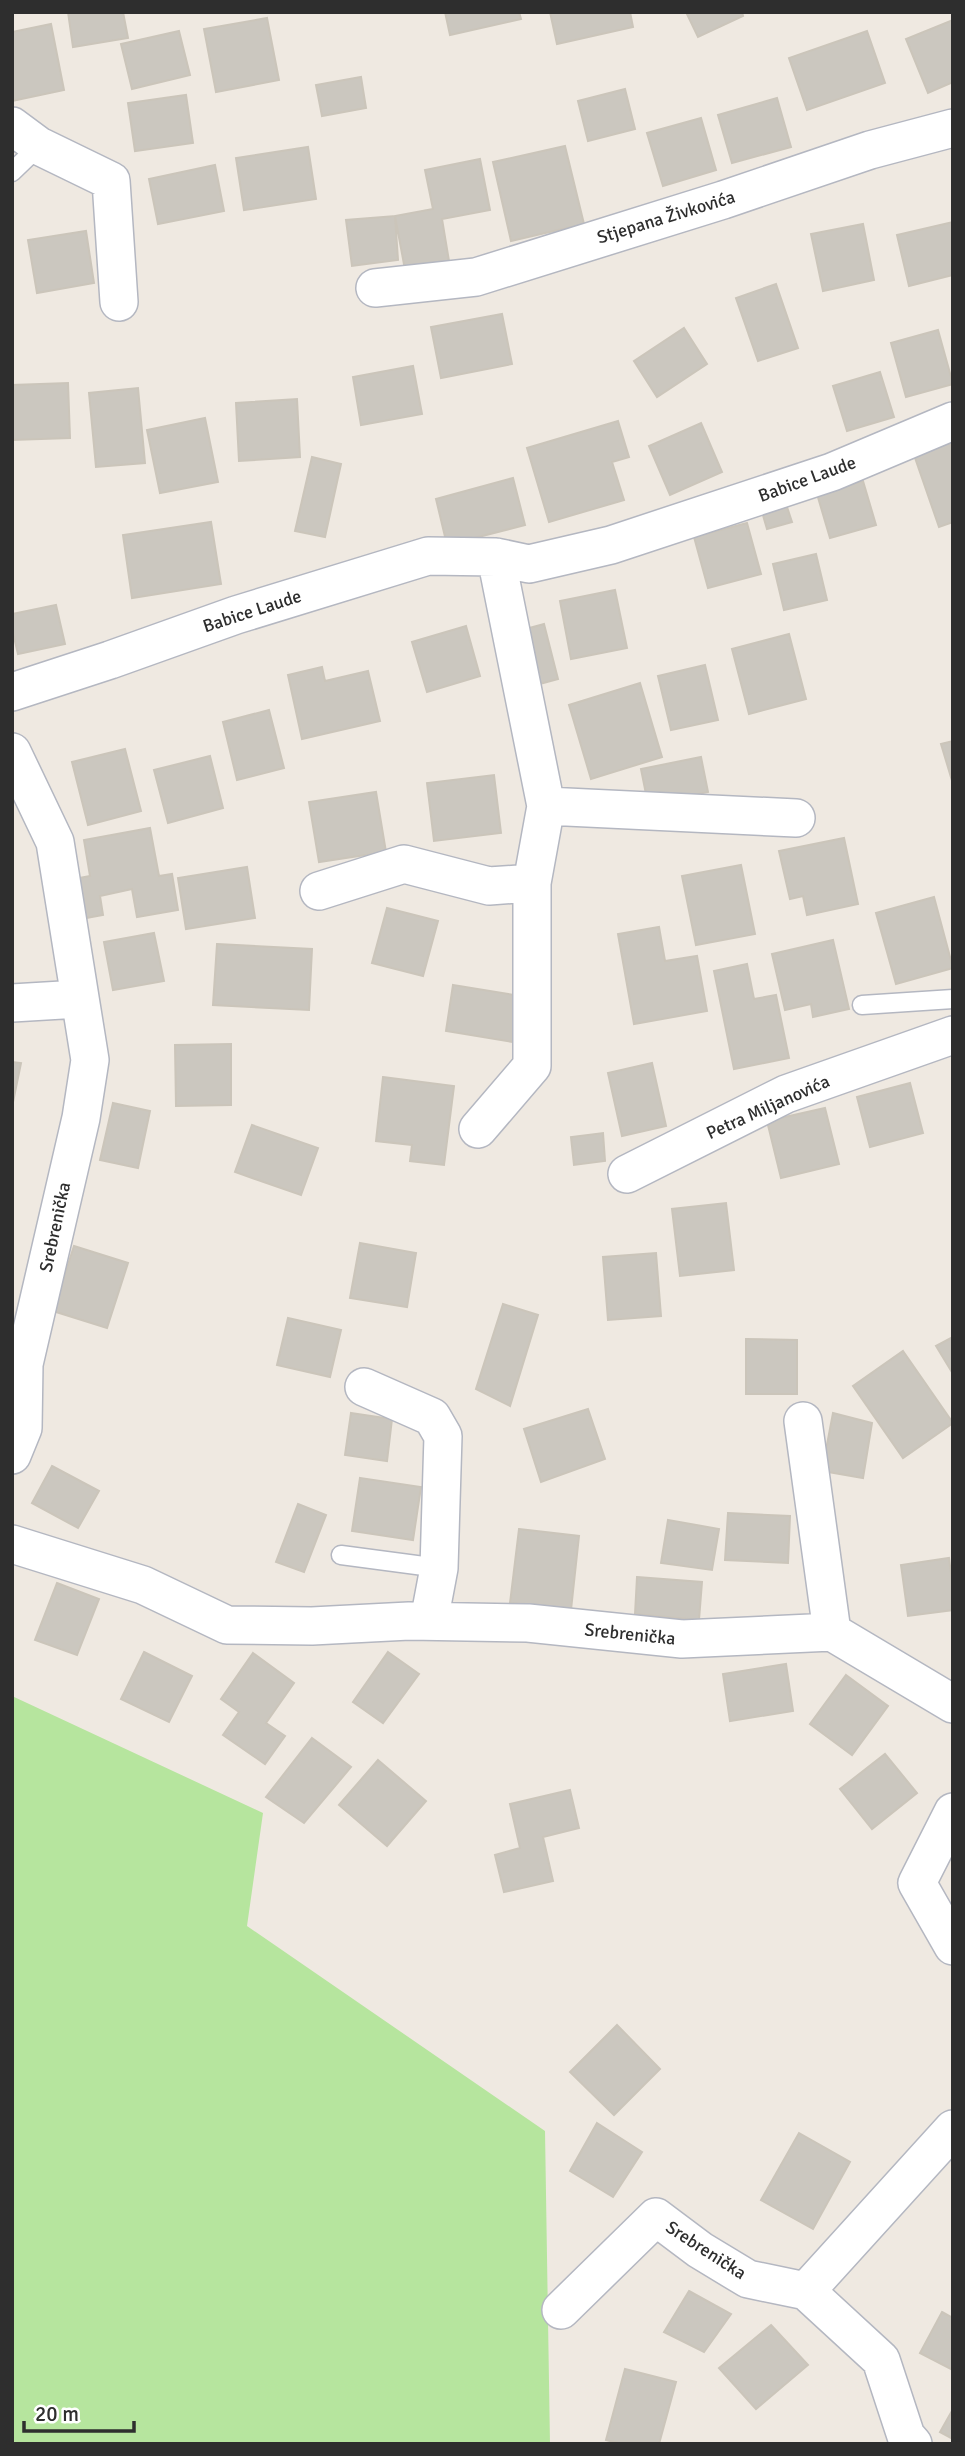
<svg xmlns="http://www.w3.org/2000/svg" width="965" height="2456" font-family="Signika,sans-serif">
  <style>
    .green { fill: #b6e59e }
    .building { fill: #cbc7bf; stroke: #cbc5ba; stroke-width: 2 }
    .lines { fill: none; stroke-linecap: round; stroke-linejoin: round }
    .lane-casing { stroke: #b4b7c1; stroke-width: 21 }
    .street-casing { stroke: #b4b7c1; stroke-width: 40 }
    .lane { stroke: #fff; stroke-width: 18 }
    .street { stroke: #fff; stroke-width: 37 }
    .labels { text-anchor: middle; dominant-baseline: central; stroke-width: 5; stroke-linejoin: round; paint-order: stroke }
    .street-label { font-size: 18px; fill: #2e2e2e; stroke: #fff }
  </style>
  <rect width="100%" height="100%" fill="#efe9e1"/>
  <path class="green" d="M12,1696l251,117 -16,113 298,205 5,313h-538z"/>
  <path class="building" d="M68,12h55l5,26 -55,9z
    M445,12h74l2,7 -71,16z
    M550,12h80l3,15 -76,17z
    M686,12h56l1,4 -45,21z
    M267,18l12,62 -63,12 -12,-63z
    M953,20v62l-25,11 -22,-54z
    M51,24l13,66 -52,11v-69z
    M179,31l11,44 -58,14 -11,-45z
    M867,31l18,52 -78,27 -18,-52z
    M361,77l5,31 -44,8 -6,-31z
    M625,89l10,40 -47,12 -10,-40z
    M186,95l7,48 -58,8 -7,-48z
    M777,98l14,49 -59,16 -14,-48z
    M701,118l15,52 -53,16 -16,-53z
    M565,146l19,78 -73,17 -18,-79z
    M308,147l8,52 -72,11 -8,-52z
    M480,159l10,51 -48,9 8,48 -44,8 -11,-59 38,-7 -8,-39z
    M215,165l9,46 -66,13 -9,-45z
    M395,216l3,44 -46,6 -6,-46z
    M953,222v53l-44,11 -12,-51z
    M863,224l11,56 -51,11 -12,-57z
    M86,231l8,52 -57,10 -9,-53z
    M776,284l22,64 -40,13 -22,-63z
    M502,314l10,50 -71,14 -10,-51z
    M684,328l23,36 -50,33 -23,-36z
    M938,330l15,54 -47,13 -15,-54z
    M413,366l9,48 -61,11 -8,-48z
    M880,372l14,45 -47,14 -14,-45z
    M68,383l2,55 -58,2v-55z
    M138,388l7,75 -49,4 -7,-74z
    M297,399l3,58 -61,4 -3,-58z
    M205,418l13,64 -58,11 -13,-63z
    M618,421l11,36 -17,5 12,38 -75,22 -22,-74z
    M701,423l21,49 -52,23 -21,-49z
    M953,442v80l-14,5 -25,-72z
    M312,457l29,7 -16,73 -30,-6z
    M513,478l12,47 -78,20 -11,-46z
    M863,481l13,44 -46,13 -13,-44z
    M784,498l8,24 -25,7 -7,-24z
    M211,522l10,62 -89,14 -9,-63z
    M747,523l14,51 -53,14 -14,-51z
    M816,554l11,46 -43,10 -11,-46z
    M615,590l12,58 -56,11 -11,-58z
    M56,605l9,39 -47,10 -6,-25v-15z
    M544,624l14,55 -22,6 -14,-55z
    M466,626l14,50 -53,16 -15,-50z
    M789,634l17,65 -57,15 -17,-65z
    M705,665l13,55 -47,10 -13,-54z
    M322,667l3,14 43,-10 12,50 -78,18 -14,-64z
    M640,683l22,74 -71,22 -22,-74z
    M269,710l15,58 -47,12 -14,-58z
    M953,741v43l-12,-40z
    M125,749l16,62 -53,14 -16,-63z
    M210,756l13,52 -55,15 -14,-53z
    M701,757l7,35 -60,12 -7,-35z
    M494,775l7,58 -67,8 -7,-58z
    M376,792l10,60 -67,10 -10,-60z
    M150,828l9,48 13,-2 6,36 -41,7 -5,-28 -32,7 3,19 -17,3 -7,-40 11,-2 -6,-36z
    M844,838l14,66 -51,11 -4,-19 -13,3 -11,-48z
    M741,865l14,69 -59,11 -14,-69z
    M247,867l8,51 -69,11 -8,-51z
    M934,897l19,71 -57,16 -20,-71z
    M387,908l51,13 -15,55 -51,-13z
    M659,927l6,34 32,-5 10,55 -73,13 -16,-90z
    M154,933l10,48 -51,9 -9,-48z
    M833,940l16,69 -36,8 -2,-13 -26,6 -13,-56z
    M217,944l95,5 -3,61 -96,-5z
    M747,964l7,35 22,-4 13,63 -55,11 -20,-98z
    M453,985l67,11 -7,46 -67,-11z
    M231,1044v61l-55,1 -1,-61z
    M12,1062l9,1 -9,44z
    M652,1063l14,63 -44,10 -14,-63z
    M383,1077l71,9 -10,79 -34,-4 2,-16 -36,-4z
    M910,1083l13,50 -53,14 -13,-50z
    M113,1103l37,8 -12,57 -38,-8z
    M825,1108l14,56 -58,14 -14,-57z
    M252,1125l66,23 -17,47 -66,-23z
    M603,1133l2,28 -31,4 -3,-28z
    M726,1203l8,67 -54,6 -8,-67z
    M360,1243l56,10 -9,54 -57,-9z
    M74,1246l54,17 -21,65 -54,-17z
    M656,1253l5,63 -53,4 -5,-63z
    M503,1304l35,11 -28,91 -34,-17z
    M288,1318l53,12 -11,47 -53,-12z
    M953,1337v37l-17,-28z
    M746,1339l51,1v54h-51z
    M903,1351l50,72 -50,35 -50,-72z
    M588,1409l17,50 -64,23 -17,-53z
    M351,1413l41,6 -5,42 -42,-6z
    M833,1413l39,10 -9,55 -41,-7z
    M52,1466l47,25 -21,37 -46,-25z
    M360,1478l61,9 -8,53 -61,-9z
    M298,1504l28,11 -22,57 -28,-10z
    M728,1513l62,3 -2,47 -63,-3z
    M668,1520l51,9 -7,41 -51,-7z
    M519,1529l60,7 -8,74 -61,-7z
    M949,1558l4,30v22l-45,6 -7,-51z
    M637,1577l65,5 -3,38 -64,-6z
    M57,1583l42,16 -22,56 -42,-15z
    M144,1652l48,24 -23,46 -48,-23z
    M388,1652l31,22 -36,49 -30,-21z
    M253,1653l41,30 -28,40 19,13 -20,28 -42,-29 16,-23 -18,-13z
    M786,1664l7,47 -63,10 -7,-47z
    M846,1675l42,31 -36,49 -42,-31z
    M312,1738l39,29 -47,56 -38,-26z
    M885,1754l32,39 -45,36 -32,-40z
    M378,1760l48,41 -39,45 -48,-41z
    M570,1790l9,38 -36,9 10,44 -49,11 -9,-37 25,-7 -10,-44z
    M617,2025l43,44 -46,46 -44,-43z
    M597,2123l45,29 -29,45 -43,-26z
    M799,2133l51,29 -37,67 -52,-29z
    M689,2291l42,23 -27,38 -40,-20z
    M942,2312l11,6v52l-33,-17z
    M771,2325l37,40 -52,44 -37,-41z
    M625,2369l51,13 -17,62h-37l-16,-4z
    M953,2409v30l-13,-7z"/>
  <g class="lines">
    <defs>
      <path id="lane" d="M12,172l27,-26
        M862,1005l91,-6
        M341,1555l98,13"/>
      <path id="street" d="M12,126l27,20 72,35 8,121
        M375,288l101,-11 247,-77 147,-50 83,-22
        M12,692l98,-32 126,-45 192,-59 68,1 33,7 82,-19 221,-73 121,-51
        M12,752l43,90 35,218 -9,58 -57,246 -1,64 -11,27
        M546,806l250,12
        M319,891l85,-27 85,22 43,-3 14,-77 -50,-249
        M12,1003l67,-4
        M478,1129l54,-63v-183
        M627,1174l159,-80 167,-59
        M364,1387l68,30 11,19 -4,132 -10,53
        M803,1421l29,211
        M12,1544l131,41 84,40 85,1 97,-5 119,2 154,16 150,-7 121,72
        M953,1812l-36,71 36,63
        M561,2310l95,-93 44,33 48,29 58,12
        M913,2444l-7,-8 -25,-76 -75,-69 147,-162"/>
    </defs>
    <use href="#lane" class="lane-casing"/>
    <use href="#street" class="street-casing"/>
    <use href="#lane" class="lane"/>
    <use href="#street" class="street"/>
  </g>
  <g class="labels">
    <g class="street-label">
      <text transform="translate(666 217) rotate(-17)">Stjepana Živkovića</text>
      <text transform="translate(807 479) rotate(-20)">Babice Laude</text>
      <text transform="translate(252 611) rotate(-18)">Babice Laude</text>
      <text transform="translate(768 1107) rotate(-24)">Petra Miljanovića</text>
      <text transform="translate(55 1227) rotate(-78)">Srebrenička</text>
      <text transform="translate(630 1634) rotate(6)">Srebrenička</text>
      <text transform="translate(706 2250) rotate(33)">Srebrenička</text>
    </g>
  </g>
  <rect width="965" height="2456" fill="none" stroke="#2e2e2e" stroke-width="28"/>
  <path d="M24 2421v10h110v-10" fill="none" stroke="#2e2e2e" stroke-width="3.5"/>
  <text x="35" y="2421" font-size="21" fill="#2e2e2e" stroke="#ffffff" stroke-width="5" paint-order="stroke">20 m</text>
</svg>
